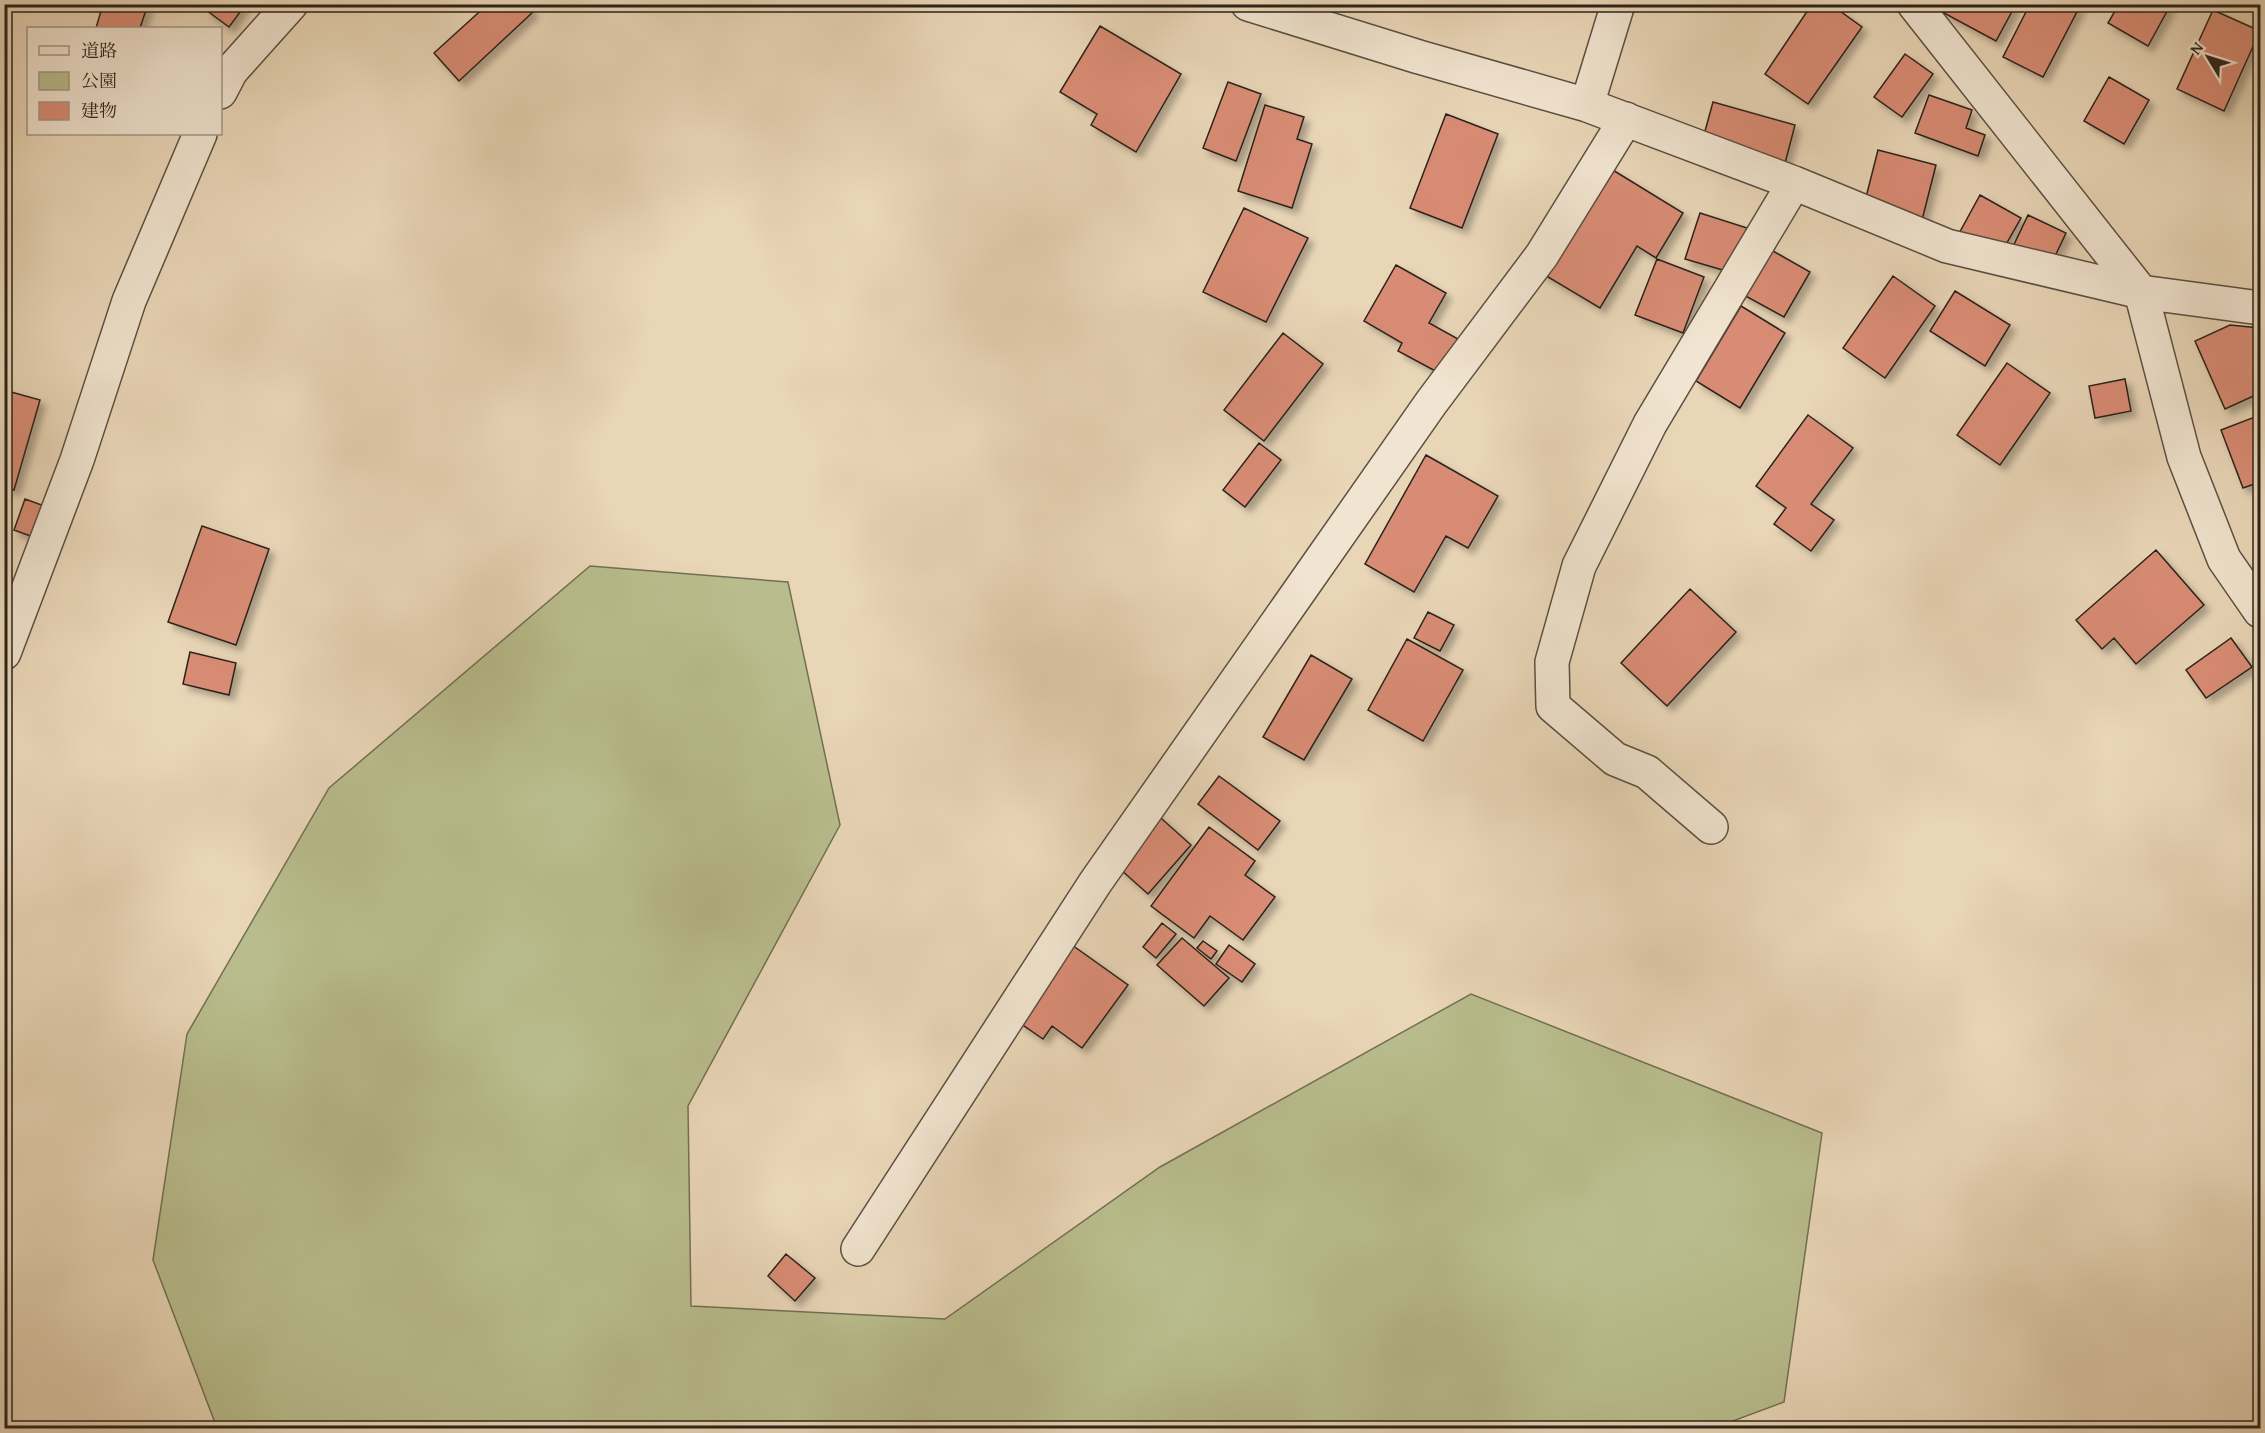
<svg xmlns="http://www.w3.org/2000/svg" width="2265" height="1433" font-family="'Gentium Book Plus','Noto Serif JP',serif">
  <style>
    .green { fill: #b9bd8d; stroke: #727054; stroke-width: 1.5 }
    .building { fill: #d98c75; stroke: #2b231a; stroke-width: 1.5; filter: url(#shadow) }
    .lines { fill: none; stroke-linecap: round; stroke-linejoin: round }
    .minor-casing { stroke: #5a5041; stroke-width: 36 }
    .minor { stroke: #f1e4d0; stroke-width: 33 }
  </style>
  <defs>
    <filter id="shadow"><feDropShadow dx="5.5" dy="5.5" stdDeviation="3" flood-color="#0004"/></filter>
  </defs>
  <rect width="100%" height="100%" fill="#e9d6b7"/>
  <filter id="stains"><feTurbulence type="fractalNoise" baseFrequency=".00333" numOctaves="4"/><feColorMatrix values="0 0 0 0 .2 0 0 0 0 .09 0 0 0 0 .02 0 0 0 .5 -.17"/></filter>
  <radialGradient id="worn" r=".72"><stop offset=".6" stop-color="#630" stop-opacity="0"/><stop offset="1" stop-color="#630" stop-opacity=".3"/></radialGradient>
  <path class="green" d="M590,566l198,16 52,243 -152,281 3,200 254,13 215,-152 311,-173 351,139 -38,269 -70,26h-1497l-64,-168 34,-226 142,-246z"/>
  <path class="building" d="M103,4h45l-8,24h-44z
    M210,4h36l-17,23 -23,-17z
    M488,4h38l7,8 -74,69 -25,-28z
    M1812,4h18l32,23 -54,77 -43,-30z
    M1946,4h70l-20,37 -54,-29z
    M2030,4l50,2 -37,71 -40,-20z
    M2119,4h52l-23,42 -40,-23z
    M2213,10l47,21 -36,80 -47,-22z
    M1100,26l81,48 -45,78 -45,-27 6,-11 -37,-22z
    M1905,54l28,20 -31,43 -28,-20z
    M2109,77l40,23 -25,44 -40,-23z
    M1228,82l33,12 -25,67 -33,-13z
    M1929,95l43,15 -6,18 19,7 -7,21 -63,-23z
    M1713,102l82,23 -15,57 -83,-22z
    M1265,105l39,12 -7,22 15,5 -20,64 -54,-17z
    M1446,114l52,20 -36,94 -52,-20z
    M1878,150l58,15 -15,59 -58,-15z
    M1603,164l80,49 -27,45 -19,-12 -37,62 -62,-37z
    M1980,195l41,23 -25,44 -40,-23z
    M1244,208l64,30 -42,84 -63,-30z
    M1700,213l47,15 -14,45 -48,-14z
    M2028,215l38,18 -18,38 -38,-18z
    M1766,247l44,25 -26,45 -44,-24z
    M1657,259l47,18 -21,56 -48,-18z
    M1396,265l50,28 -17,30 29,16 -19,34 -41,-22 4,-8 -38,-22z
    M1893,276l42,30 -50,72 -42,-30z
    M1955,291l55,34 -25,41 -55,-35z
    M1741,306l44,27 -45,75 -44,-27z
    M2230,325l30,3v65l-35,16 -30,-68z
    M1283,333l40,31 -59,77 -40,-31z
    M2007,363l43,30 -50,72 -43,-30z
    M2125,379l6,32 -36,7 -6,-32z
    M4,390l36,10 -26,90 -10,-3z
    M1808,415l45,33 -42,56 23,16 -23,31 -37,-27 12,-16 -30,-22z
    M2260,415v67l-17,6 -22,-58z
    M1259,443l22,17 -36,47 -22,-17z
    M1426,455l72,41 -30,52 -22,-12 -32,56 -49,-28z
    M25,499l33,12 -11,31 -33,-12z
    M202,526l67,23 -33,96 -68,-23z
    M2156,550l48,55 -68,59 -22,-26 -12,11 -26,-29z
    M1690,589l46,43 -69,74 -46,-43z
    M1428,612l26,13 -14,26 -26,-13z
    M2231,638l21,29 -46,31 -20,-28z
    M1407,639l56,31 -40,71 -55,-31z
    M190,652l46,11 -7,32 -46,-11z
    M1311,655l41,24 -48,81 -41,-23z
    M1219,776l61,45 -22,29 -60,-46z
    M1153,811l38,34 -43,49 -38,-34z
    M1209,827l46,34 -10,14 30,22 -32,43 -33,-24 -16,22 -43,-32z
    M1162,923l14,11 -20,24 -13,-11z
    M1182,938l47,40 -25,28 -47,-41z
    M1203,941l14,10 -6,8 -14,-11z
    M1072,945l56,40 -46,63 -30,-22 -9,13 -26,-18z
    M1229,945l26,19 -13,18 -26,-18z
    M2260,1209v30l-6,-28z
    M786,1254l29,24 -20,23 -27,-25z"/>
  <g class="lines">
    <defs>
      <path id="minor" d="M1248,4l171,53 168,48 207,78 153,63 194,46 119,16
        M1914,4l227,288 43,165 40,102 36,52
        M220,92l11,-21 60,-67
        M1587,105l31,-101
        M4,653l73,-193 52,-159 71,-167
        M1711,827l-64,-55 -32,-13 -62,-53 -1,-44 27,-96 71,-142 144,-241
        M858,1249l237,-366 336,-480 111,-148 84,-136"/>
    </defs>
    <use href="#minor" class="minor-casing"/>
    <use href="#minor" class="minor"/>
  </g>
  <rect width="2265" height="1433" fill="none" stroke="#e9d6b7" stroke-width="24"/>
  <rect x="6" y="6" width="2253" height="1421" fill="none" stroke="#2b231a" stroke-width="3"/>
  <rect x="12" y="12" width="2241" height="1409" fill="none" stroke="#2b231a" stroke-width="1.5"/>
  <rect x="27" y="27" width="195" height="108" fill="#f1e4d0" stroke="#a29787" stroke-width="1.5"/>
  <rect x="39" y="46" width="30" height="9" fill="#f1e4d0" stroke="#a29787" stroke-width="1.5"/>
  <text x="81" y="57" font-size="18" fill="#2b231a">道路</text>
  <rect x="39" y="72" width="30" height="18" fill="#b9bd8d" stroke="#a29787" stroke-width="1.5"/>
  <text x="81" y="87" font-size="18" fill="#2b231a">公園</text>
  <rect x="39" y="102" width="30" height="18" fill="#d98c75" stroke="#a29787" stroke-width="1.5"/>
  <text x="81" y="117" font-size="18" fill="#2b231a">建物</text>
  <g transform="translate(2208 57) rotate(308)" stroke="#f1e4d0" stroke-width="4.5" paint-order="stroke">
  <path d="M0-4.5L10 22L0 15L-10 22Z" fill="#2b231a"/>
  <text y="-9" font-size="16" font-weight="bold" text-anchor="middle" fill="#2b231a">N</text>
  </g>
  <rect width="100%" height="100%" filter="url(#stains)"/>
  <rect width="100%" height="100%" fill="url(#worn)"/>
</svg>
